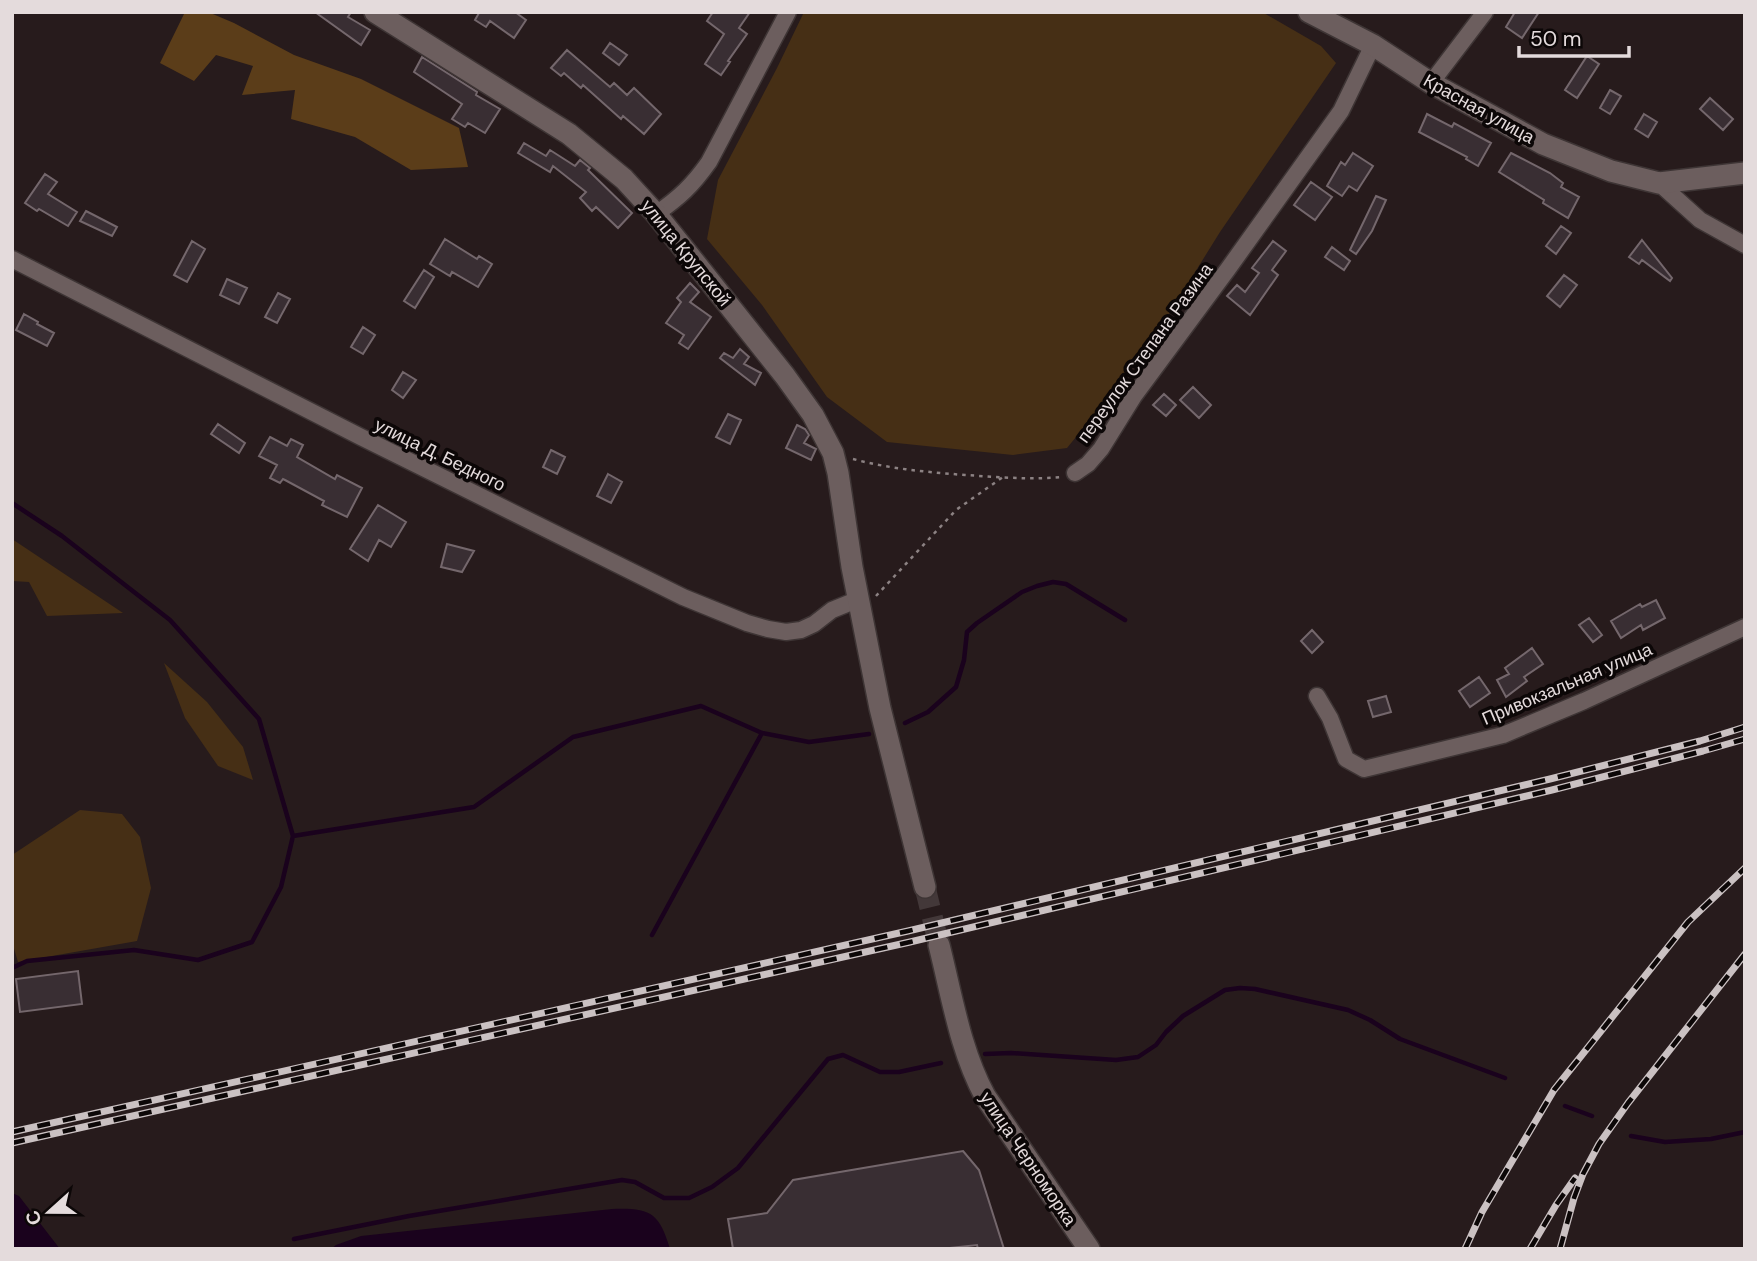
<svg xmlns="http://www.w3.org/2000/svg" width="1757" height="1261" font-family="'DM Sans',sans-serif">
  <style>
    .green { fill: #462f15 }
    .forest { fill: #5b3d19 }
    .water { fill: #1a021d }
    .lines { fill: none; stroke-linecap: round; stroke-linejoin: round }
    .stream { stroke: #1a021d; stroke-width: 4.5 }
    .building { fill: #392e33; stroke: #74676c; stroke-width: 2 }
    .secondary-tunnel { stroke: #433839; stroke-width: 21; stroke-dasharray: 21 10; stroke-linecap: butt }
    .street-casing { stroke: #3e3535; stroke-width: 19 }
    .secondary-casing { stroke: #3e3535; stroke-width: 24 }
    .path { stroke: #8c8283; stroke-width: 2.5; stroke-dasharray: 3.5 5; stroke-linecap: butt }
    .street { stroke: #6c5e5e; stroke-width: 16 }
    .secondary { stroke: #6c5e5e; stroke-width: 21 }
    .rail-casing { stroke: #cac1c2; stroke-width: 7 }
    .rail { stroke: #0c0707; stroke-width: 4.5; stroke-dasharray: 13; stroke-linecap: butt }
    .labels { text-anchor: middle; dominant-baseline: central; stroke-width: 7; stroke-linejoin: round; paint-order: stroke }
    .street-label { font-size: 18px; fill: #e4dbdc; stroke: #0c0707 }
  </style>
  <rect width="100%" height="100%" fill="#271b1c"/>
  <path class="green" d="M804,12h458l59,34 15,17 -116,169 -56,90 -56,76 -41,50 -54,7 -126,-13 -60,-45 -65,-92 -55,-66 11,-59 59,-112z
    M12,539l111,74 -76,3 -18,-34 -17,-1z
    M164,663l43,39 36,45 10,33 -35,-14 -33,-48z
    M80,810l42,4 18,23 11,51 -14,53 -119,21 -6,-20v-87z"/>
  <path class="forest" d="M185,12h23l26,11 60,32 67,24 98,49 9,39 -57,3 -56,-33 -64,-18 4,-29 -53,5 11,-29 -37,-11 -22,26 -34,-18z"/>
  <path class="water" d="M12,1193l7,3 41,53h-48z
    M612,1209c38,-1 47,3 58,40h-339l5,-4 25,-9z"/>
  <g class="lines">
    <path class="stream" d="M12,503l50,33 108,84 89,99 34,117 -12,51 -29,55 -54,18 -64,-10 -107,11 -15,7
      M905,723l23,-11 28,-25 8,-27 3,-28 10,-9 45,-31 15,-6 16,-4 13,2 59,36
      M293,836l181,-29 99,-70 128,-31 61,27 47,9 60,-8
      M652,935l110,-202
      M985,1054l26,-1 105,7 22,-3 18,-12 10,-13 17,-16 42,-26 15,-2 15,1 93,21 22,10 30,19 105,39
      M1565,1106l27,10
      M1631,1136l34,6 46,-3 34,-7
      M294,1239l115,-23 213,-36 13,2 29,16h25l23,-11 26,-19 90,-109 15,-4 37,17h19l42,-9"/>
  </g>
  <path class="building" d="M315,12h36l-3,5 22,13 -9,15z
    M478,12h37l11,8 -12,18 -24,-17 -4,6 -11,-7 4,-7z
    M713,12h37l-11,16 8,6 -19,27 2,1 -9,13 -16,-11 19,-30 -17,-13z
    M1515,12h24l-17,26 -16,-11z
    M610,43l17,12 -8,10 -16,-12z
    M567,50l43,37 4,-4 13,12 7,-7 27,26 -17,20 -21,-18 -2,3 -38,-34 -2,3 -17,-15 -3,3 -10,-8z
    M1587,56l12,8 -22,34 -12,-8z
    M422,57l55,35 -1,3 24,14 -15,24 -17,-10 -3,4 -13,-8 10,-15 -48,-32z
    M1610,90l11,6 -11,18 -10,-6z
    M1710,98l23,21 -10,11 -23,-21z
    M1427,114l25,13 2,-4 37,20 -13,23 -12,-7 1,-2 -48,-25z
    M1644,114l13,8 -9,15 -13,-8z
    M524,143l22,13 4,-6 25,16 5,-6 10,8 -2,2 44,43 -14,15 -22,-21 -4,4 -12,-13 6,-6 -33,-26 -3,6 -32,-19z
    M1353,153l20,13 -16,25 -8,-5 -7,10 -15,-10 14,-24 4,3z
    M1511,153l39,20 13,10 -2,4 18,10 -11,21 -25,-15 1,-3 -45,-28z
    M45,174l12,8 -9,12 29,18 -9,14 -29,-17 -2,2 -12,-8z
    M1311,182l21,15 -17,23 -21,-15z
    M1376,196l10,4 -14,31 -16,23 -6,-4z
    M86,211l31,16 -5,9 -32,-15z
    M1561,226l10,7 -15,21 -10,-8z
    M445,239l32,20 2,-3 13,8 -14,23 -26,-15 -2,4 -20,-12z
    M1642,240l30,38 -2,3 -28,-21 -3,4 -10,-7z
    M192,241l13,8 -18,33 -13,-7z
    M1273,241l13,10 -14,19 6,5 -28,40 -23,-19 10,-11 8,7 14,-19 -7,-5z
    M1332,247l18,14 -6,9 -19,-13z
    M424,270l10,7 -19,31 -11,-7z
    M1564,275l13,10 -17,22 -13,-11z
    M227,279l20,9 -8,16 -19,-9z
    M690,283l9,9 -9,10 21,15 -23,32 -9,-6 5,-8 -18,-12 15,-21 -4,-4z
    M278,293l12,6 -13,24 -12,-6z
    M24,314l14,8 -1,2 17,9 -7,13 -31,-16z
    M363,327l12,8 -12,19 -12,-7z
    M740,349l9,8 -5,7 17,9 -6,12 -35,-27 4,-5 9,5z
    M403,372l13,8 -13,18 -11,-8z
    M1193,387l18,18 -12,13 -19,-18z
    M1164,394l12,11 -10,11 -13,-11z
    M728,414l13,6 -11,24 -14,-7z
    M218,424l27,19 -6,10 -28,-19z
    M797,425l8,4 4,6 -5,8 12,6 -5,11 -25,-12z
    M270,437l17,9 4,-7 12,6 -6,12 38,22 2,-4 25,13 -15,29 -25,-12 2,-4 -39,-21 -2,-1 -3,4 -10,-5 7,-13 -18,-9z
    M551,450l14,7 -8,17 -14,-7z
    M608,474l14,8 -11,21 -14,-7z
    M378,505l28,17 -15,25 -12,-7 -11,21 -18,-12z
    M447,544l27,7 -12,21 -21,-5z
    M1656,600l9,18 -22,12 -2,-5 -20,13 -10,-17 29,-17 2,3z
    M1589,618l13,17 -9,7 -14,-17z
    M1312,630l11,12 -11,11 -11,-12z
    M1532,648l11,16 -19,13 3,4 -21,16 -9,-17 12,-6 -4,-6z
    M1479,677l11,16 -20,14 -11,-16z
    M1386,696l5,16 -18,5 -5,-16z
    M78,971l4,33 -62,8 -4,-33z
    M963,1151l16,19 25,79h-26l-1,-4 -37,4h-207l-5,-30 39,-6 26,-33z"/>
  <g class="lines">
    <path class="secondary-tunnel" d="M925,887l14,58"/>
    <defs>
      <path id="street" d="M1431,83l54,-71
        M1659,183l41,37 45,25
        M656,214c24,-17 36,-28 53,-52l79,-150
        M12,259l349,178 322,160 64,26 21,6 18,3 15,-2 13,-6 18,-14 27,-11
        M1075,473l13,-9 13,-15 33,-53 94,-127 113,-158 32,-66
        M1317,696l13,22 16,41 18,10 139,-34 81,-34 161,-74"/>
      <path id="secondary" d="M375,12l194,122 55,45 32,35 52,65 77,97 28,39 20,38 5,20 14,94 28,141 45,179
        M1309,12l64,33 58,38 112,61 68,27 48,12 86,-10
        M939,945c13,51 21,105 46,151l104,153"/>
    </defs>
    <use href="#street" class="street-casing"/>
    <use href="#secondary" class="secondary-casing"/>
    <path class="path" d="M853,459c37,10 74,13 112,16 32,2 65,5 97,2
      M876,596l80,-86 47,-33"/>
    <use href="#street" class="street"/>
    <use href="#secondary" class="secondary"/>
    <defs>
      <path id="rail" d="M12,1132l896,-201 642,-152 150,-38 45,-14
        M12,1143l898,-201 642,-152 151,-39 42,-12
        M1465,1249l17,-37 72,-122 134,-168 57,-54
        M1530,1249l26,-44 19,-27
        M1560,1249l14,-51 9,-24 16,-30 29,-41 117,-149"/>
    </defs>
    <use href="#rail" class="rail-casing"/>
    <use href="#rail" class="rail"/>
  </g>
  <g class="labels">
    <g class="street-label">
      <text transform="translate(1479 109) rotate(29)">Красная улица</text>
      <text transform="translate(686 253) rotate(51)">улица Крупской</text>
      <text transform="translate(1145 353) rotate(-54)">переулок Степана Разина</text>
      <text transform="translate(440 455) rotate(26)">улица Д. Бедного</text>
      <text transform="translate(1567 684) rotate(-23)">Привокзальная улица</text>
      <text transform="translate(1028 1159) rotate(56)">улица Черноморка</text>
    </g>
  </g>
  <rect width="1757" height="1261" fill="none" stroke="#e4dbdc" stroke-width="28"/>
  <g transform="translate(49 1212) rotate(249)" stroke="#0c0707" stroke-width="5" paint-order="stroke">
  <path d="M0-5L12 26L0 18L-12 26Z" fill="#e4dbdc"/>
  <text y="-10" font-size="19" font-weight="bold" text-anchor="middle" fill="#e4dbdc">С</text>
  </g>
  <path d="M1519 46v10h110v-10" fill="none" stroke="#e4dbdc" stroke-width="3.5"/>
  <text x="1530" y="46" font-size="21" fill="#e4dbdc" stroke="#0c0707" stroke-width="5" paint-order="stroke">50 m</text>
</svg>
